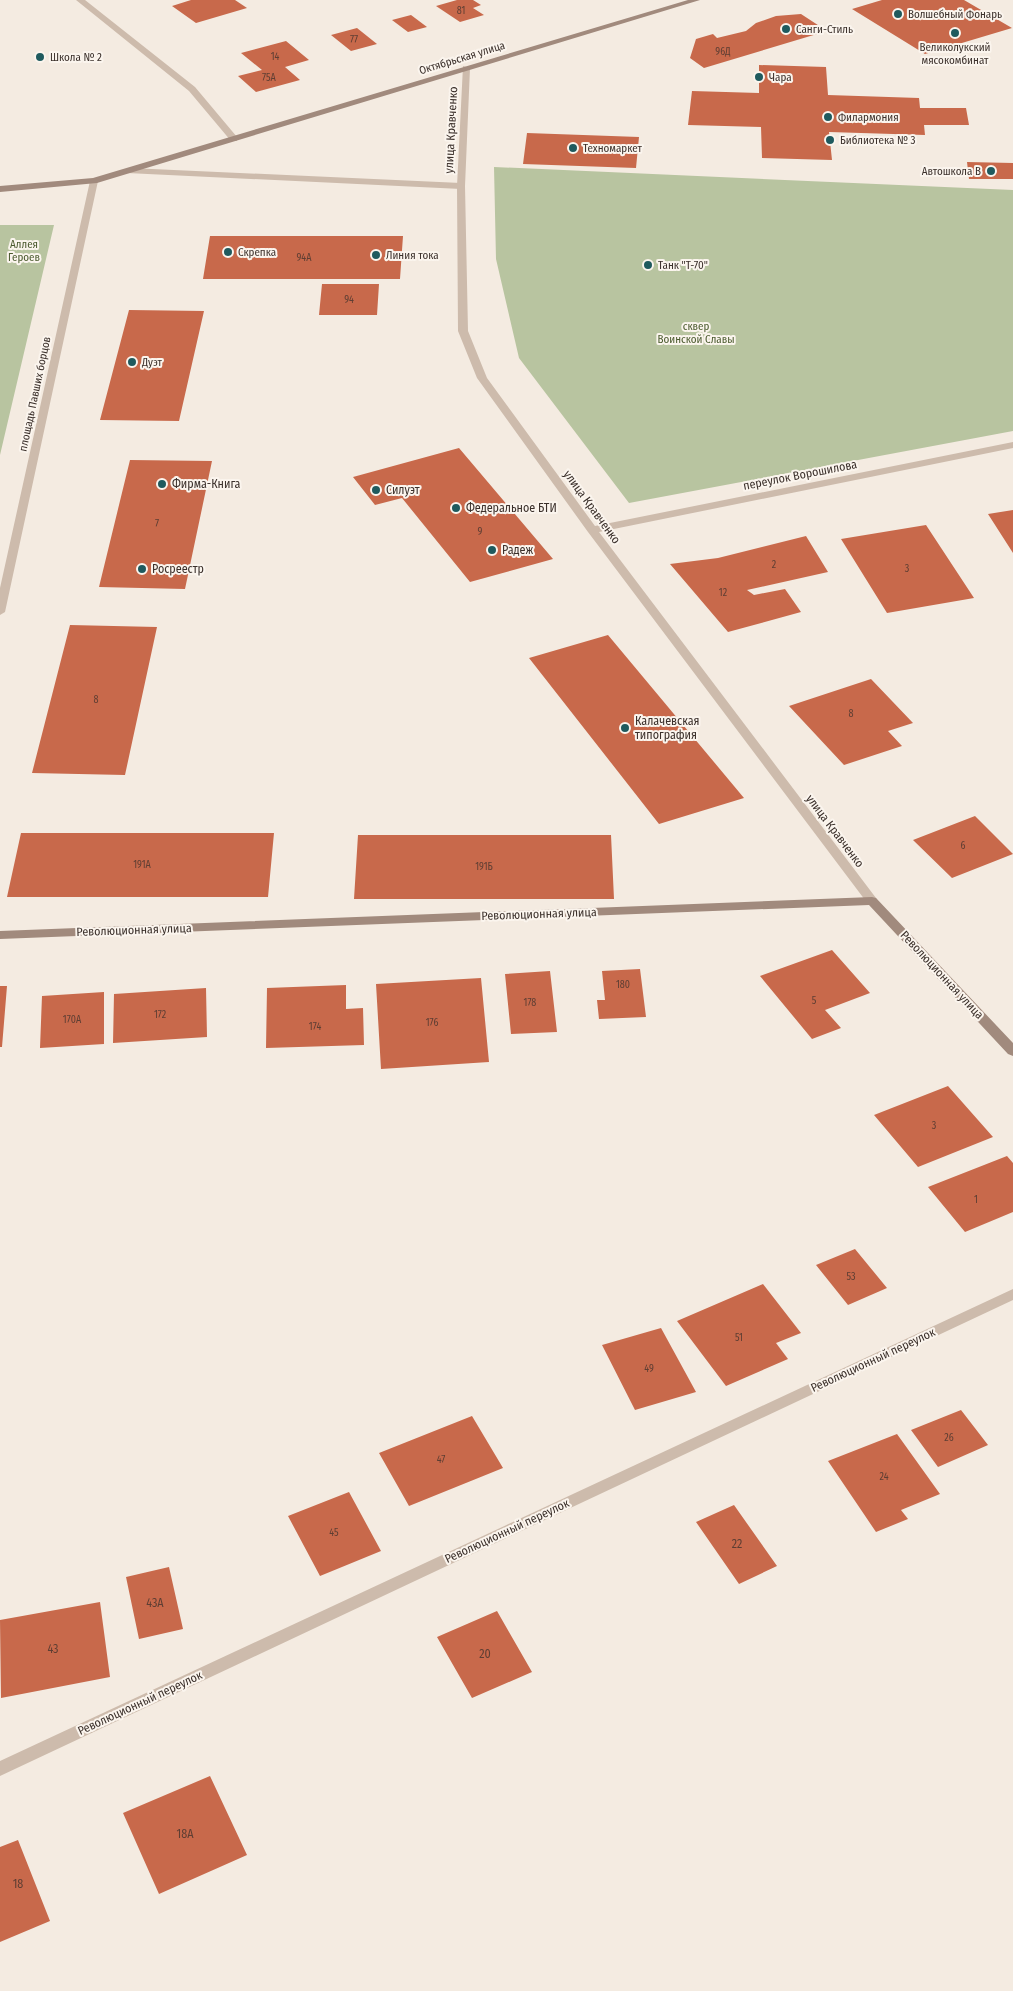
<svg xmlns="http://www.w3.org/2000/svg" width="1013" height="1991" font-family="'Fira Sans Condensed',sans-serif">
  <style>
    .green { fill: #b8c4a0 }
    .building { fill: #c8694b }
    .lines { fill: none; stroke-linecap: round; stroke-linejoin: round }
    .lane { fill: #cdbbac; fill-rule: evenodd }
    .street { fill: #cdbbac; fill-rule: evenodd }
    .secondary { fill: #a18a7d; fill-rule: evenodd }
    .poi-dot { fill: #1f5a5e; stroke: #fbf5ee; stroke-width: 2 }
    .labels { text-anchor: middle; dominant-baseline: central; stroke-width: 4; stroke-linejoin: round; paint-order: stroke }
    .number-label { font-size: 10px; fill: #5e3e33 }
    .far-poi-label { font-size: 11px; fill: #3b302b; stroke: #fbf5ee; text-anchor: start }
    .far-street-label { font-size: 11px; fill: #3b302b; stroke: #fbf5ee }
    .far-park-label { font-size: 11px; fill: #4a5a2e; stroke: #fbf5ee }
    .street-label { font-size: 12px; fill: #3b302b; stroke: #fbf5ee }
    .poi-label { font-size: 12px; fill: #3b302b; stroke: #fbf5ee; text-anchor: start }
    .near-number-label { font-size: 12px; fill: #5e3e33 }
  </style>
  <rect width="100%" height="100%" fill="#f4ebe1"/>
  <path class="green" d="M494,167l519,23v241l-384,72 -110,-145 -23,-99z
    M0,225h54l-54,230z"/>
  <path class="building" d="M191,0h44l12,8 -51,15 -24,-17z
    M457,0h16l8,5 -8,3 11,7 -24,7 -24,-16z
    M882,0h82l48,28 -87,26 -73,-45z
    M801,14l26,17 -123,37 -14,-10 6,-19 17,-5 4,4 29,-7 10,-8 20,-7z
    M411,15l16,12 -19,5 -16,-12z
    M357,28l20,16 -26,7 -20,-16z
    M286,41l23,19 -24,7 15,13 -44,12 -18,-16 24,-6 -21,-17z
    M759,65l67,2 2,28 91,3 1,10h46l3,17h-45l1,10 -96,-3 3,28 -70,-2 -1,-31 -73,-2 4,-34 67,2z
    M527,133l112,4 -3,31 -113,-4z
    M967,162l46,1v16h-44z
    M210,236h193l-3,43h-197z
    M322,284h57l-2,31h-58z
    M129,310l75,1 -25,110 -79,-1z
    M459,448l94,111 -83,23 -68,-84 -27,7 -22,-28z
    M130,460l82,1 -27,128 -86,-2z
    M1013,510v43l-25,-39z
    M926,525l48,73 -87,15 -46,-74z
    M806,536l22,36 -81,18 7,5 31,-6 16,23 -73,20 -58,-68 48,-6z
    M70,625l87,2 -32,148 -93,-2z
    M608,635l136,163 -85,26 -130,-166z
    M871,679l42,44 -25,8 14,15 -58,19 -55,-59z
    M975,816l38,38 -61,24 -39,-38z
    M21,833h253l-6,64h-261z
    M358,835h253l3,64h-260z
    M832,950l38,43 -45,17 16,18 -29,11 -52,-63z
    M640,969l6,48 -47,2 -2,-19h8l-3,-29z
    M550,971l7,61 -46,2 -6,-60z
    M481,978l8,84 -108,7 -5,-85z
    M346,985v24l17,-1 1,37 -98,3 1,-60z
    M0,986h7l-5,61h-2z
    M206,988l1,49 -94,6 1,-49z
    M104,992v52l-64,4 2,-52z
    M948,1086l45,51 -75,30 -44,-52z
    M1007,1156l6,7v49l-48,20 -37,-45z
    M855,1249l32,39 -39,17 -32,-40z
    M763,1284l38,49 -25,10 12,16 -62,27 -49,-65z
    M661,1328l35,64 -61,18 -33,-65z
    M961,1410l27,35 -50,22 -27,-37z
    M472,1416l31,52 -94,38 -30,-53z
    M897,1434l43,60 -39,16 7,9 -32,13 -48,-71z
    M349,1492l32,59 -61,25 -32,-60z
    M734,1505l43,61 -38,18 -43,-62z
    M169,1567l14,62 -44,10 -13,-62z
    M100,1602l10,75 -109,21 -1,-78z
    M497,1611l35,61 -60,26 -35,-61z
    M210,1776l37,79 -88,39 -36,-81z
    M18,1840l32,81 -50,21v-95z"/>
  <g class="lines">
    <path class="lane" d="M130,168l331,15 4,3 -4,3 -334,-16v-4z"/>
    <path class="street" d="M76,0h9l110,87 42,50v4h-6l-42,-50z
      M463,66l7,2 -5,118 3,145 19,47 108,148 418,-84v6l-414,84 277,366 2,3 -2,3h-8l-280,-372 -111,-154 -19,-47 -1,-145z
      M94,178l4,3 -93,431 -5,3v-27l90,-407z
      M1013,1289v11l-1013,476v-15z"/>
    <path class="secondary" d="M688,0h12l-603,183 -97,9v-6l93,-8z
      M872,897l4,1 137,145v13l-5,-2 -139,-149 -869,34v-8z"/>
  </g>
  <g class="poi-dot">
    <circle cx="898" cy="14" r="5"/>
    <circle cx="786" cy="29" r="5"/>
    <circle cx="955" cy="33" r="5"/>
    <circle cx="40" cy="57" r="5"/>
    <circle cx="759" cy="77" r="5"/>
    <circle cx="828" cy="117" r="5"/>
    <circle cx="830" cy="140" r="5"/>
    <circle cx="573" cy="148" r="5"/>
    <circle cx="991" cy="171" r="5"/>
    <circle cx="228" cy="252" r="5"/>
    <circle cx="376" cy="255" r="5"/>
    <circle cx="648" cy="265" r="5"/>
    <circle cx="132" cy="362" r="5"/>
    <circle cx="162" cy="484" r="5"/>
    <circle cx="376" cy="490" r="5"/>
    <circle cx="456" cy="508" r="5"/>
    <circle cx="492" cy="550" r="5"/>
    <circle cx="142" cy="569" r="5"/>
    <circle cx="625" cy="728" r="5"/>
  </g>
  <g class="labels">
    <g class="number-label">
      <text x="461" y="11">81</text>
      <text x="354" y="40">77</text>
      <text x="723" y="52">96Д</text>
      <text x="275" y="57">14</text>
      <text x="269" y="78">75А</text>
      <text x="304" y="258">94А</text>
      <text x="349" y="300">94</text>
      <text x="157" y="524">7</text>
      <text x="480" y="532">9</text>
      <text x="774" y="565">2</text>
      <text x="907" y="569">3</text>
      <text x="723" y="593">12</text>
      <text x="96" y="700">8</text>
      <text x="851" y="714">8</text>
      <text x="963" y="846">6</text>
      <text x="142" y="865">191А</text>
      <text x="484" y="867">191Б</text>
      <text x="623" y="985">180</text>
      <text x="814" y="1001">5</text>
      <text x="530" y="1003">178</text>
      <text x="160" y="1015">172</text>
      <text x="72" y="1020">170А</text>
      <text x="432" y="1023">176</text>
      <text x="315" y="1027">174</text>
      <text x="934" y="1126">3</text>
      <text x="976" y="1200">1</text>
      <text x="851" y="1277">53</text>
      <text x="739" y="1338">51</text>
      <text x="649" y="1369">49</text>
      <text x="949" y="1438">26</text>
      <text x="441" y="1460">47</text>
      <text x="884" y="1477">24</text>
      <text x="334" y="1533">45</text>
    </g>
    <g class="far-poi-label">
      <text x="908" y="14">Волшебный Фонарь</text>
      <text x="796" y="29">Санги-Стиль</text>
      <text x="955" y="47" text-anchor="middle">Великолукский<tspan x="955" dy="13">мясокомбинат</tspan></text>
      <text x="50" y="57">Школа № 2</text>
      <text x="769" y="77">Чара</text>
      <text x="838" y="117">Филармония</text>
      <text x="840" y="140">Библиотека № 3</text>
      <text x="583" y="148">Техномаркет</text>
      <text x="981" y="171" text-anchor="end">Автошкола В</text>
      <text x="238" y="252">Скрепка</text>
      <text x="386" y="255">Линия тока</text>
      <text x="658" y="265">Танк "Т-70"</text>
      <text x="142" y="362">Дуэт</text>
    </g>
    <g class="far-street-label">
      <text transform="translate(462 58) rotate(-17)">Октябрьская улица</text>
      <text transform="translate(35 394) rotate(-78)">площадь Павших борцов</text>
    </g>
    <g class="far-park-label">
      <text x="24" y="244">Аллея<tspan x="24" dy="13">Героев</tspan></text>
      <text x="696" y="326">сквер<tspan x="696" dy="13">Воинской Славы</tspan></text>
    </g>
    <g class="street-label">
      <text transform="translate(451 130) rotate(-87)">улица Кравченко</text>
      <text transform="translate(800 475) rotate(-11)">переулок Ворошилова</text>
      <text transform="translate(592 507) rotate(54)">улица Кравченко</text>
      <text transform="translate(835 831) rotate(53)">улица Кравченко</text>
      <text transform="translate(539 914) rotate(-2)">Революционная улица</text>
      <text transform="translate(134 930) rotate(-2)">Революционная улица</text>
      <text transform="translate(942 975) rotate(47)">Революционная улица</text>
      <text transform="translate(873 1360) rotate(-25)">Революционный переулок</text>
      <text transform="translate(507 1531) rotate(-25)">Революционный переулок</text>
      <text transform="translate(140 1703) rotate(-25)">Революционный переулок</text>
    </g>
    <g class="poi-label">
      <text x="172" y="484">Фирма-Книга</text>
      <text x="386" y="490">Силуэт</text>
      <text x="466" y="508">Федеральное БТИ</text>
      <text x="502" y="550">Радеж</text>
      <text x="152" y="569">Росреестр</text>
      <text x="635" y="721">Калачевская<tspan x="635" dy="14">типография</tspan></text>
    </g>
    <g class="near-number-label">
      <text x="737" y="1544">22</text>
      <text x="155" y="1603">43А</text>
      <text x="53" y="1649">43</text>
      <text x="485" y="1654">20</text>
      <text x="185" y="1834">18А</text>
      <text x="18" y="1884">18</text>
    </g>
  </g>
</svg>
